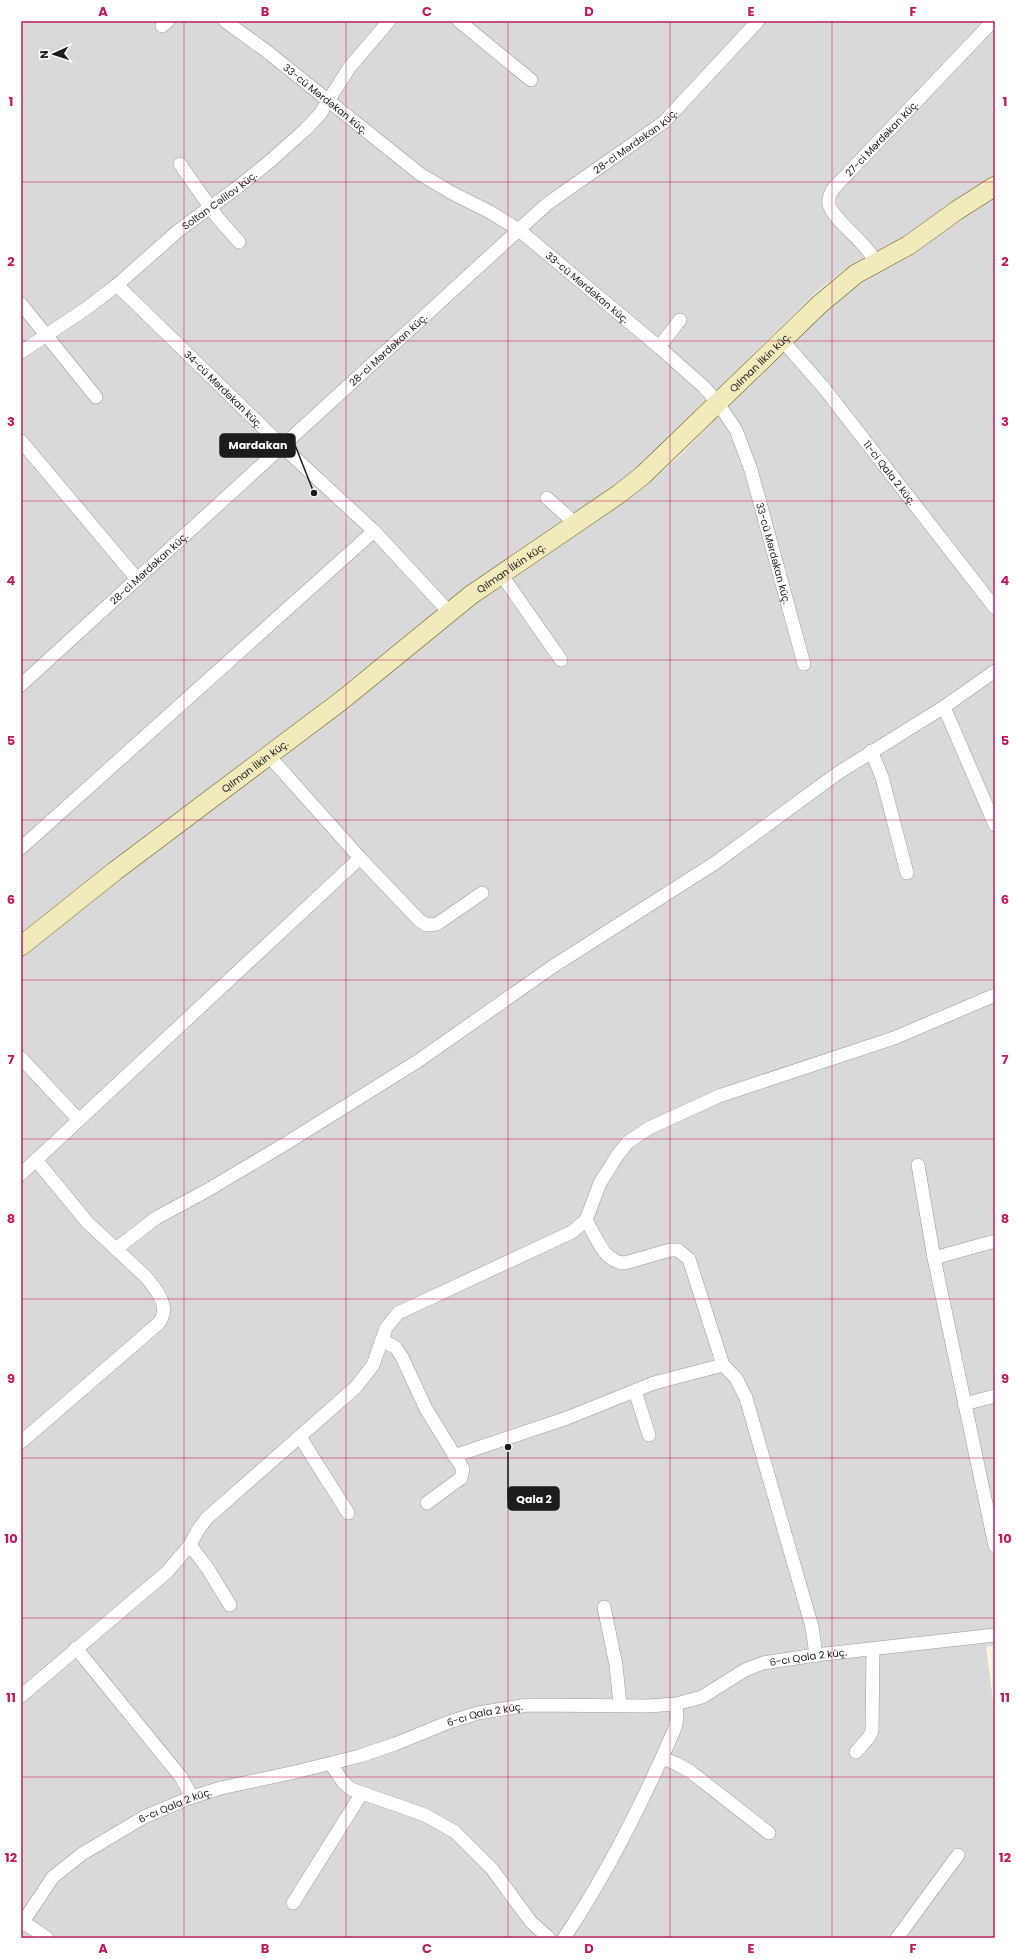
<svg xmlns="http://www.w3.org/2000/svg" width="1016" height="1959" font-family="Poppins,sans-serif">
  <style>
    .residential { fill: #dad9d9 }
    .education { fill: #faf5dd }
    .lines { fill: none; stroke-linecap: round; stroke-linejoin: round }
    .street-casing { stroke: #999; stroke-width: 14 }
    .secondary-casing { stroke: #645f12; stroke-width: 20 }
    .street { stroke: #fff; stroke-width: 13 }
    .secondary { stroke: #f1eabc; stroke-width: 19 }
    .grid { fill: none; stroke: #c2185b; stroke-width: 1; stroke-opacity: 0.55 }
    .labels { text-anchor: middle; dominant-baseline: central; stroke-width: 3; stroke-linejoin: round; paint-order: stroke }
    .street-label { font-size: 10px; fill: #1c1c1c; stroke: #fff }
    .leader { fill: none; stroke: #1c1c1c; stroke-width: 1.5 }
    .callout-dot { fill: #1c1c1c; stroke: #fff; stroke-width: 1.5 }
    .callout { fill: #1c1c1c; stroke: #1c1c1c; stroke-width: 1.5 }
    .callout-label { font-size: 11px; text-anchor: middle; font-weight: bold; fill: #fff }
    .neatline { fill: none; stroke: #c2185b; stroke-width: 1.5 }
    .grid-label { font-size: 13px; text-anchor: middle; font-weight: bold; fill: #c2185b }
  </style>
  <rect width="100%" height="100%" fill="#ece7e3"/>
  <path class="residential" d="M21,21h974v158l-115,76 -38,16 -23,18 -192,188 -150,103 -60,46 -175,140 -164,122 -57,45z
    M995,194v1744h-974v-982l86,-71 370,-285 171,-117 30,-25 98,-101 63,-59 25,-21z"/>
  <path class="education" d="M995,1645v71l-9,-69z"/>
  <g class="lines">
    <defs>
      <g id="street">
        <path id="s1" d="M225,21l40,29 155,124 32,19 38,19 29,18 140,117 45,40 14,16 18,27 15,40 53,194"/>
        <path d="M459,21l72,59"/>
        <path d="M162,26l6,-5"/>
        <path d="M180,164l37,53 22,25"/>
        <path id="s2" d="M876,263c-9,-21 -44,-43 -47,-59 -1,-6 1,-10 4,-15l160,-168"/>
        <path id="s3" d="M117,285l165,161 92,85 75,81"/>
        <path d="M21,304l75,93"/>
        <path id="s4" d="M782,340l42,48 171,220"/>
        <path d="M659,347l21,-27"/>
        <path id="s5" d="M21,352l66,-44 30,-23 62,-55 59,-43 31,-25 37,-33 14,-15 29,-46 40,-47"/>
        <path d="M21,441l116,138"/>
        <path d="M547,498l29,26"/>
        <path d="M501,574l60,86"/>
        <path id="s6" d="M21,685l526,-481 117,-82 94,-101"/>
        <path d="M944,707l51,118"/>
        <path d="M871,751l11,26 25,96"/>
        <path d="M269,756l91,102 60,63 7,4 10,-1 45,-31"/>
        <path d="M21,848l353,-317"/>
        <path d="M21,1058l57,61"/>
        <path d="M918,1165l16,93 61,288"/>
        <path d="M21,1174l339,-316"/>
        <path d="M586,1220c10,16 18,43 39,43l45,-13h8l11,9 34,106 13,13 10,20 66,229 4,28"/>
        <path d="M116,1249l40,-31 50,-27 79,-47 133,-83 134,-94 163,-104 123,-90 106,-66 51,-36"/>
        <path d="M934,1258l61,-17"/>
        <path d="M382,1340l14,8 6,9 24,52 37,60 -2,9 -34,25"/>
        <path d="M635,1391l14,44"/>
        <path d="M964,1404l31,-8"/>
        <path d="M300,1437l48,76"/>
        <path d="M21,1442l138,-119c12,-17 -2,-32 -13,-46l-58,-54 -52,-63"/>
        <path d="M454,1456l113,-38 87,-35 69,-18"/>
        <path d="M190,1545l18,24 22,36"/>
        <path d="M604,1607l12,58 4,40"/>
        <path d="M76,1648l105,129 11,20"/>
        <path d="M21,1696l146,-124 23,-27 8,-15 9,-12 149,-131 17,-22 13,-37 12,-15 174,-81 14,-12 14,-37 17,-27 11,-14 21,-14 70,-32 175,-58 101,-43"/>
        <path d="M856,1752l13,-15 3,-6 1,-82"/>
        <path d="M662,1758l15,6 14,8 78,61"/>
        <path d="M331,1764l12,18 8,7 74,26 30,17 37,37 39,53 18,16"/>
        <path d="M293,1903l69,-110"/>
        <path d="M23,1922l24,16"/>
        <path id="s7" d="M21,1925l32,-48 29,-23 62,-37 48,-20 29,-9 74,-16 65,-16 35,-12 54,-22 29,-9 50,-8 120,1 28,-2 26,-7 43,-27 18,-7 53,-8 179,-20"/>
        <path d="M564,1938c45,-67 79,-136 111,-210l2,-10 -1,-14"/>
        <path d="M897,1938l61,-83"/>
      </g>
      <g id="secondary">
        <path id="s8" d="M21,946l94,-75 226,-170 130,-106 148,-101 24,-19 177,-171 36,-30 53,-29 47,-34 39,-25"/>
      </g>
    </defs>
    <use href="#street" class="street-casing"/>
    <use href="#secondary" class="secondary-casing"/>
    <use href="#street" class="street"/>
    <use href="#secondary" class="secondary"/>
  </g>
  <path class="grid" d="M184,21v1917M346,21v1917M508,21v1917M670,21v1917M832,21v1917M21,182h974M21,341h974M21,501h974M21,660h974M21,820h974M21,980h974M21,1139h974M21,1299h974M21,1458h974M21,1618h974M21,1777h974"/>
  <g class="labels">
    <g class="street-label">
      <text stroke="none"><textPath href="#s1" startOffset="127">33-cü Mərdəkan küç.</textPath></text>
      <text stroke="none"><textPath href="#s2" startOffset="162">27-ci Mərdəkan küç.</textPath></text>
      <text stroke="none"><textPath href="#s6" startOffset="821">28-ci Mərdəkan küç.</textPath></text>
      <text stroke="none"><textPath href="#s5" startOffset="250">Soltan Cəlilov küç.</textPath></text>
      <text stroke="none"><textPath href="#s1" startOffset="451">33-cü Mərdəkan küç.</textPath></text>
      <text stroke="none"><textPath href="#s6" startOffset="497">28-ci Mərdəkan küç.</textPath></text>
      <text stroke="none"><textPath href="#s8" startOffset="943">Qılman İlkin küç.</textPath></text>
      <text stroke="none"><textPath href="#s3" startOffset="149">34-cü Mərdəkan küç.</textPath></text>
      <text stroke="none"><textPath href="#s4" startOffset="171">11-ci Qala 2 küç.</textPath></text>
      <text stroke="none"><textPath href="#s1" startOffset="787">33-cü Mərdəkan küç.</textPath></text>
      <text stroke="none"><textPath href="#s6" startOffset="173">28-ci Mərdəkan küç.</textPath></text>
      <text stroke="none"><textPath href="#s8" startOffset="619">Qılman İlkin küç.</textPath></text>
      <text stroke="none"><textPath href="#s8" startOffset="295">Qılman İlkin küç.</textPath></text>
      <text stroke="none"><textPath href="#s7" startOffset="859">6-cı Qala 2 küç.</textPath></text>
      <text stroke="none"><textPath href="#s7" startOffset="524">6-cı Qala 2 küç.</textPath></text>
      <text stroke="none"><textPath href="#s7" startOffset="200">6-cı Qala 2 küç.</textPath></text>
    </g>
  </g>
  <path class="leader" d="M314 493L295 445M508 1447L508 1499"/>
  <g class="callout-dot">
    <circle cx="314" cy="493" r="4"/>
    <circle cx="508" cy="1447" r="4"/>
  </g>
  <g class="callout">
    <rect x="220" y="434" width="75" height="23" rx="4"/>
    <rect x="508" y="1487" width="51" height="23" rx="4"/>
  </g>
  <g class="callout-label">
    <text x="258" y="449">Mardakan</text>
    <text x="534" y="1503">Qala 2</text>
  </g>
  <rect width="1016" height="1959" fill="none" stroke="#ffffff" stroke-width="44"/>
  <g transform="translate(54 54) rotate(267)" stroke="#ffffff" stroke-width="3" paint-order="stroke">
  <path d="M0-3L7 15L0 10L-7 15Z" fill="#1c1c1c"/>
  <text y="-6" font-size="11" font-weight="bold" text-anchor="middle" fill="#1c1c1c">N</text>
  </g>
  <rect x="22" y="22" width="972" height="1915" class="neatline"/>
  <g class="grid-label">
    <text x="103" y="16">A</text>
    <text x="265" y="16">B</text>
    <text x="427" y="16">C</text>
    <text x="589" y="16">D</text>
    <text x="751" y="16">E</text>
    <text x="913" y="16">F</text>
    <text x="11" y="106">1</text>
    <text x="1005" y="106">1</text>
    <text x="11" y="266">2</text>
    <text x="1005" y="266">2</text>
    <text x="11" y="426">3</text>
    <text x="1005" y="426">3</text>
    <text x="11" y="585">4</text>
    <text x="1005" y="585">4</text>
    <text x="11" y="745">5</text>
    <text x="1005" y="745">5</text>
    <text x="11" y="904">6</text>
    <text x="1005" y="904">6</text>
    <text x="11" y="1064">7</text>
    <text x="1005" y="1064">7</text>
    <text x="11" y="1223">8</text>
    <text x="1005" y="1223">8</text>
    <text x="11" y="1383">9</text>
    <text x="1005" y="1383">9</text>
    <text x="11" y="1543">10</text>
    <text x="1005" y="1543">10</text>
    <text x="11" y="1702">11</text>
    <text x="1005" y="1702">11</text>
    <text x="11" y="1862">12</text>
    <text x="1005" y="1862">12</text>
    <text x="103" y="1953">A</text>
    <text x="265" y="1953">B</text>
    <text x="427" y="1953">C</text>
    <text x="589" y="1953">D</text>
    <text x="751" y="1953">E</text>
    <text x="913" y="1953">F</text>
  </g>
</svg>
